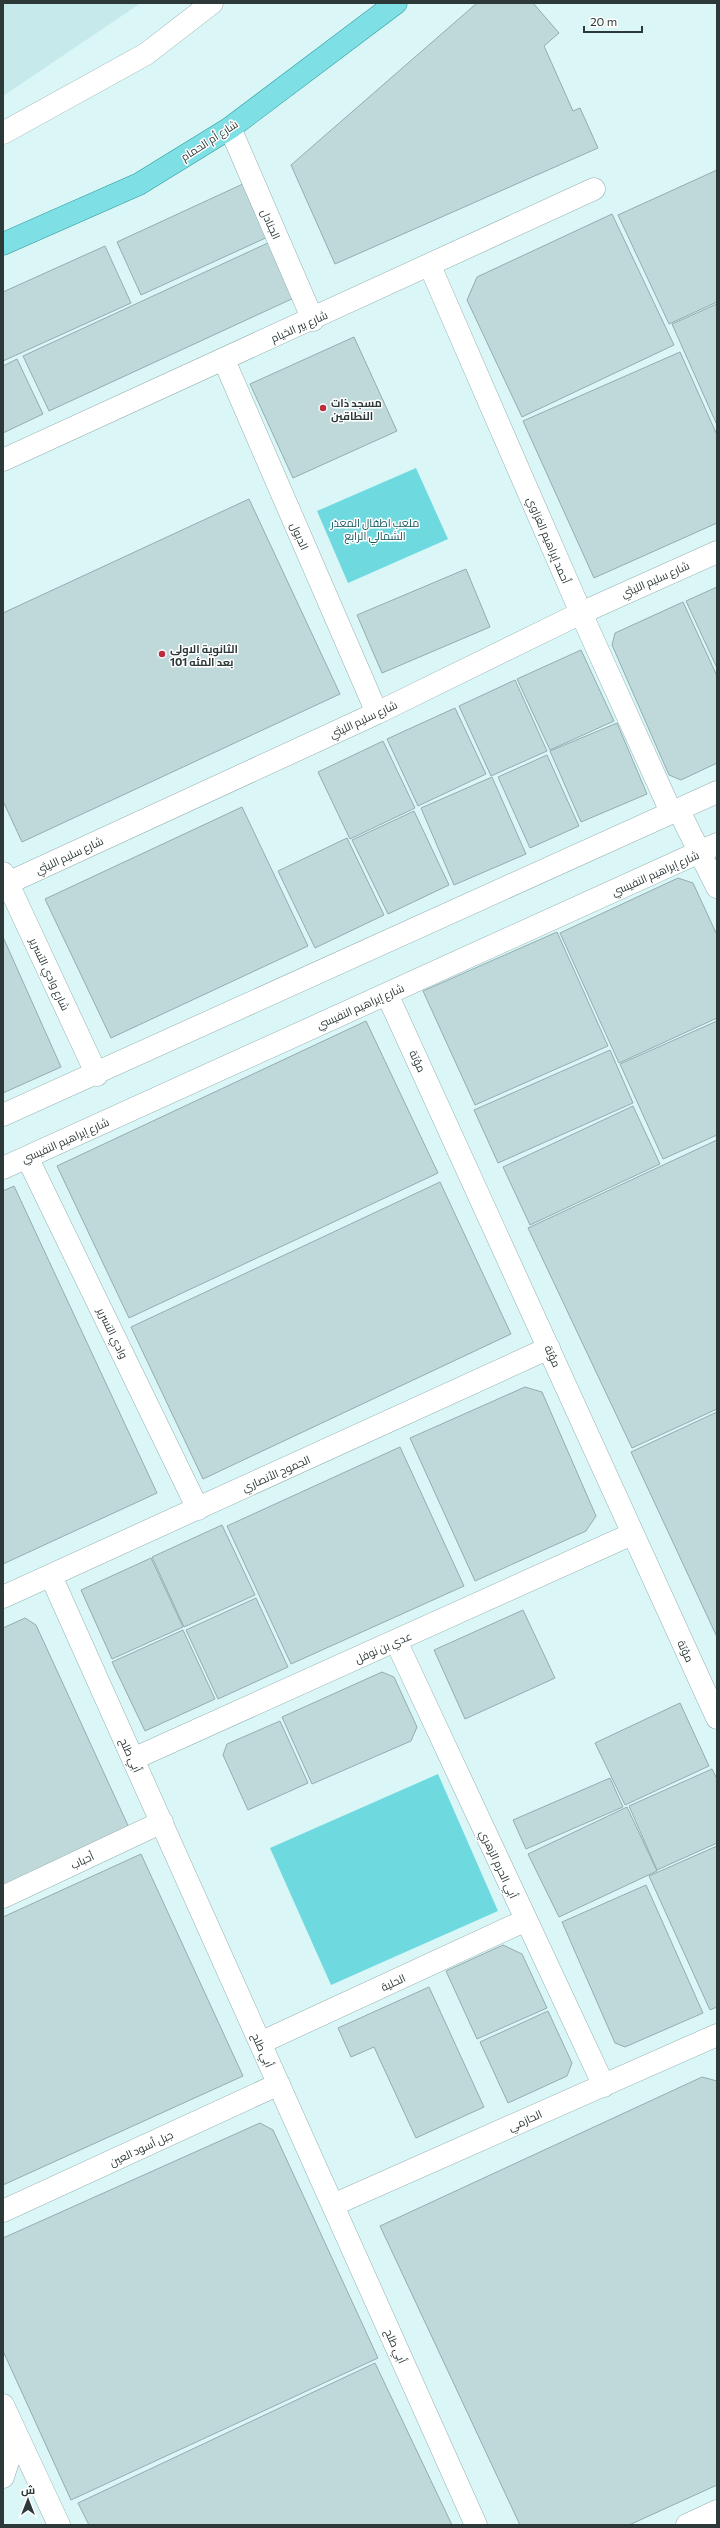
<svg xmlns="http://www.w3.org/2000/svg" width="720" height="2528" font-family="Commissioner,Cairo,sans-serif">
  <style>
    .built { fill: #c6eaec }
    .green { fill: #6edae0 }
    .building { fill: #bfd9db; stroke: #93adaf }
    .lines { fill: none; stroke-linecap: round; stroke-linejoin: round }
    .minor-casing { stroke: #96b0b1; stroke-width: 23 }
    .major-casing { stroke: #2a989d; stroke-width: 23 }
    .minor { stroke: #fff; stroke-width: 22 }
    .major { stroke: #7ee0e5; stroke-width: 22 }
    .poi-dot { fill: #bc2c3a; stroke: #fff; stroke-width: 1.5 }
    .labels { text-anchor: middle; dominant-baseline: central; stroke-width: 3; stroke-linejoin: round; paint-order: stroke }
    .street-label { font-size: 11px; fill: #2d3838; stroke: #fff }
    .poi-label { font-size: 11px; font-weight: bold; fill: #2d3838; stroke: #fff; text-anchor: start }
    .park-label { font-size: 11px; fill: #115559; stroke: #fff }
  </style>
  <rect width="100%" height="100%" fill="#daf6f7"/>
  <path class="built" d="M3,3h138l-138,93z"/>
  <path class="green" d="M416,468l32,71 -100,44 -31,-72z
    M438,1774l60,137 -167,74 -61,-137z"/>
  <path class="building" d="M477,3h56l26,30 -15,13 29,65 7,-3 18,40 -263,116 -44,-99z
    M717,170v132l-48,22 -51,-109z
    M245,183l25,53 -129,59 -24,-53z
    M612,214l62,131 -152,72 -55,-117 10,-23z
    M270,242l26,55 -247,114 -26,-55z
    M105,246l26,57 -128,58v-69z
    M717,304v121l-45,-101z
    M354,337l43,94 -104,47 -43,-94z
    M680,352l37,83v88l-123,55 -71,-157z
    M17,359l26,55 -40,19v-67z
    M249,499l91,195 -318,148 -19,-41v-188z
    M466,569l24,58 -108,46 -25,-58z
    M717,587v81l-31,-67z
    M683,602l34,74v87l-36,17 -12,-5 -57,-130 3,-12z
    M581,650l33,71 -64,29 -33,-71z
    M515,680l32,71 -56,25 -32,-70z
    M455,708l31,66 -68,32 -31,-67z
    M617,723l30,71 -66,28 -31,-71z
    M383,741l32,67 -65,31 -32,-67z
    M547,755l32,71 -49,22 -32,-71z
    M492,777l34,77 -72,31 -33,-77z
    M242,807l66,139 -197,92 -66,-139z
    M414,811l35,74 -61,29 -36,-74z
    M347,838l37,77 -69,33 -37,-77z
    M678,878l15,5 24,52v83l-98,45 -59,-130z
    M557,932l51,114 -133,59 -52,-114z
    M3,937l58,130 -58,26z
    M366,1021l72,152 -309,145 -72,-152z
    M717,1021v114l-54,24 -43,-95z
    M610,1050l23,53 -135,60 -24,-53z
    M633,1106l27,58 -130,61 -27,-58z
    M717,1140v269l-85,39 -104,-220z
    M440,1182l71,152 -308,145 -72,-152z
    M14,1186l143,307 -154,71v-373z
    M525,1387l17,5 54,124 -10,15 -111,50 -65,-143z
    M717,1412v225l-86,-185z
    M400,1447l64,139 -173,78 -64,-138z
    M222,1525l33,70 -71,32 -32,-70z
    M151,1558l32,69 -71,32 -31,-69z
    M256,1598l32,69 -70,32 -32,-69z
    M523,1610l32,68 -90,41 -31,-69z
    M25,1618l11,7 95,207 -128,58v-262z
    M183,1630l32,69 -70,32 -33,-69z
    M382,1672l12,5 23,50 -6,14 -99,43 -30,-67z
    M680,1703l29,63 -84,39 -30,-62z
    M280,1721l28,62 -60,27 -25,-55 4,-11z
    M712,1769l5,10v64l-60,27 -28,-64z
    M610,1778l13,29 -97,42 -13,-29z
    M627,1807l30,64 -98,46 -31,-63z
    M717,1846v161l-7,3 -61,-134z
    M141,1854l102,222 -240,109v-268z
    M646,1885l57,128 -78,34 -10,-4 -53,-121z
    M503,1945l19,9 25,54 -70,31 -31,-68z
    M429,1987l55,120 -68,31 -42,-91 -23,10 -13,-29z
    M548,2011l24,52 -5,13 -59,27 -28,-61z
    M702,2077l15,4v404l-88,40h-109l-140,-299z
    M260,2123l13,7 105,228 -307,142 -68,-149v-113z
    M375,2363l77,162h-363l-11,-22z"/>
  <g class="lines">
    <defs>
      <path id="minor" d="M230,128l83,192
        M3,133l143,-79 66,-51
        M430,266l151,347 90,199
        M224,360l153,353
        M3,460l591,-271
        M678,809l39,78
        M3,873l94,202
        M8,883l369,-170 204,-100 136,-61
        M387,994l330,724
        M3,1115l714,-323
        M27,1157l171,352
        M3,1168l714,-324
        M51,1576l425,949
        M3,1597l546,-249
        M396,1641l208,445
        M133,1759l499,-225
        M3,1897l159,-75
        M260,2043l266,-123
        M333,2205l384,-170
        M3,2211l276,-127
        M3,2405l56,120
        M3,2477l8,-25 2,-25
        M687,2525l30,-14"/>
      <path id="major" d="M3,244l136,-60 91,-56 166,-125"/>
    </defs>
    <use href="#minor" class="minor-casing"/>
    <use href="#major" class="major-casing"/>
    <use href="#minor" class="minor"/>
    <use href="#major" class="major"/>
  </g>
  <g class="poi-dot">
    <circle cx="323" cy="408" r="4"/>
    <circle cx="162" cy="654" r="4"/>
  </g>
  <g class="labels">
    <g class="street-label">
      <text transform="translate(209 140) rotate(-33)">شارع أم الحمام</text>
      <text transform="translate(271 224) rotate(66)">الجنادل</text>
      <text transform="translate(299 326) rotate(-24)">شارع بير الخيام</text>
      <text transform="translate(300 536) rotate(66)">الدبول</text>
      <text transform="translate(549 540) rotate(67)">أحمد إبراهيم الغزاوي</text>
      <text transform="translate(655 579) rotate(-24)">شارع سليم الليثي</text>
      <text transform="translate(363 719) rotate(-25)">شارع سليم الليثي</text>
      <text transform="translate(69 855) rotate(-25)">شارع سليم الليثي</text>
      <text transform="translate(655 873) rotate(-24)">شارع إبراهيم النفيسي</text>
      <text transform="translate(50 974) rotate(65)">شارع وادي التسرير</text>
      <text transform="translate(360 1006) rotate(-24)">شارع إبراهيم النفيسي</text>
      <text transform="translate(418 1061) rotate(65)">مؤتة</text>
      <text transform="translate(65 1140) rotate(-24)">شارع إبراهيم النفيسي</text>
      <text transform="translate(113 1333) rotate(64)">وادي التسرير</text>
      <text transform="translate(553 1356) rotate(66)">مؤتة</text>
      <text transform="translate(276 1473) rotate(-24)">الجموح الأنصاري</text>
      <text transform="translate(383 1647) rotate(-24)">عدي بن نوفل</text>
      <text transform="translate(686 1651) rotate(65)">مؤتة</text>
      <text transform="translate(131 1755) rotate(66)">أبي طلح</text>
      <text transform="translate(82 1860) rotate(-25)">أحباب</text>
      <text transform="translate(499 1864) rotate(65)">أبي الحرم الزهري</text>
      <text transform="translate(393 1982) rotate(-25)">الحلية</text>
      <text transform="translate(263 2050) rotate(66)">أبي طلح</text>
      <text transform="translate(525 2120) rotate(-24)">الحازمي</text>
      <text transform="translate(141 2148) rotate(-25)">جبل أسود العين</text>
      <text transform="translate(396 2346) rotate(66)">أبي طلح</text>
    </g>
    <g class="poi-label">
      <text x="331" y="402">مسجد ذات<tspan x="331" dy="13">النطاقين</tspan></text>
      <text x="170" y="648">الثانوية الاولى<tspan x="170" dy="13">بعد المئه 101</tspan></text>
    </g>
    <g class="park-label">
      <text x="375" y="522">ملعب اطفال المعذر<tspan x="375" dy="13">الشمالي الرابع</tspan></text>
    </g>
  </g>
  <rect width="720" height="2528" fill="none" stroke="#2d3838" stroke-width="8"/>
  <g transform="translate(28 2500)" stroke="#ffffff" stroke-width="3" paint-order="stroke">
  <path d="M0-3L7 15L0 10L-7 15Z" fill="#2d3838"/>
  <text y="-6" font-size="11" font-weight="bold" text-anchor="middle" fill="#2d3838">ش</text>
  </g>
  <path d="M584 26v6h58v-6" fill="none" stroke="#2d3838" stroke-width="2"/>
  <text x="590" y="26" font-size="12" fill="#2d3838" stroke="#ffffff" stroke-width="3" paint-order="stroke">20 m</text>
</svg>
